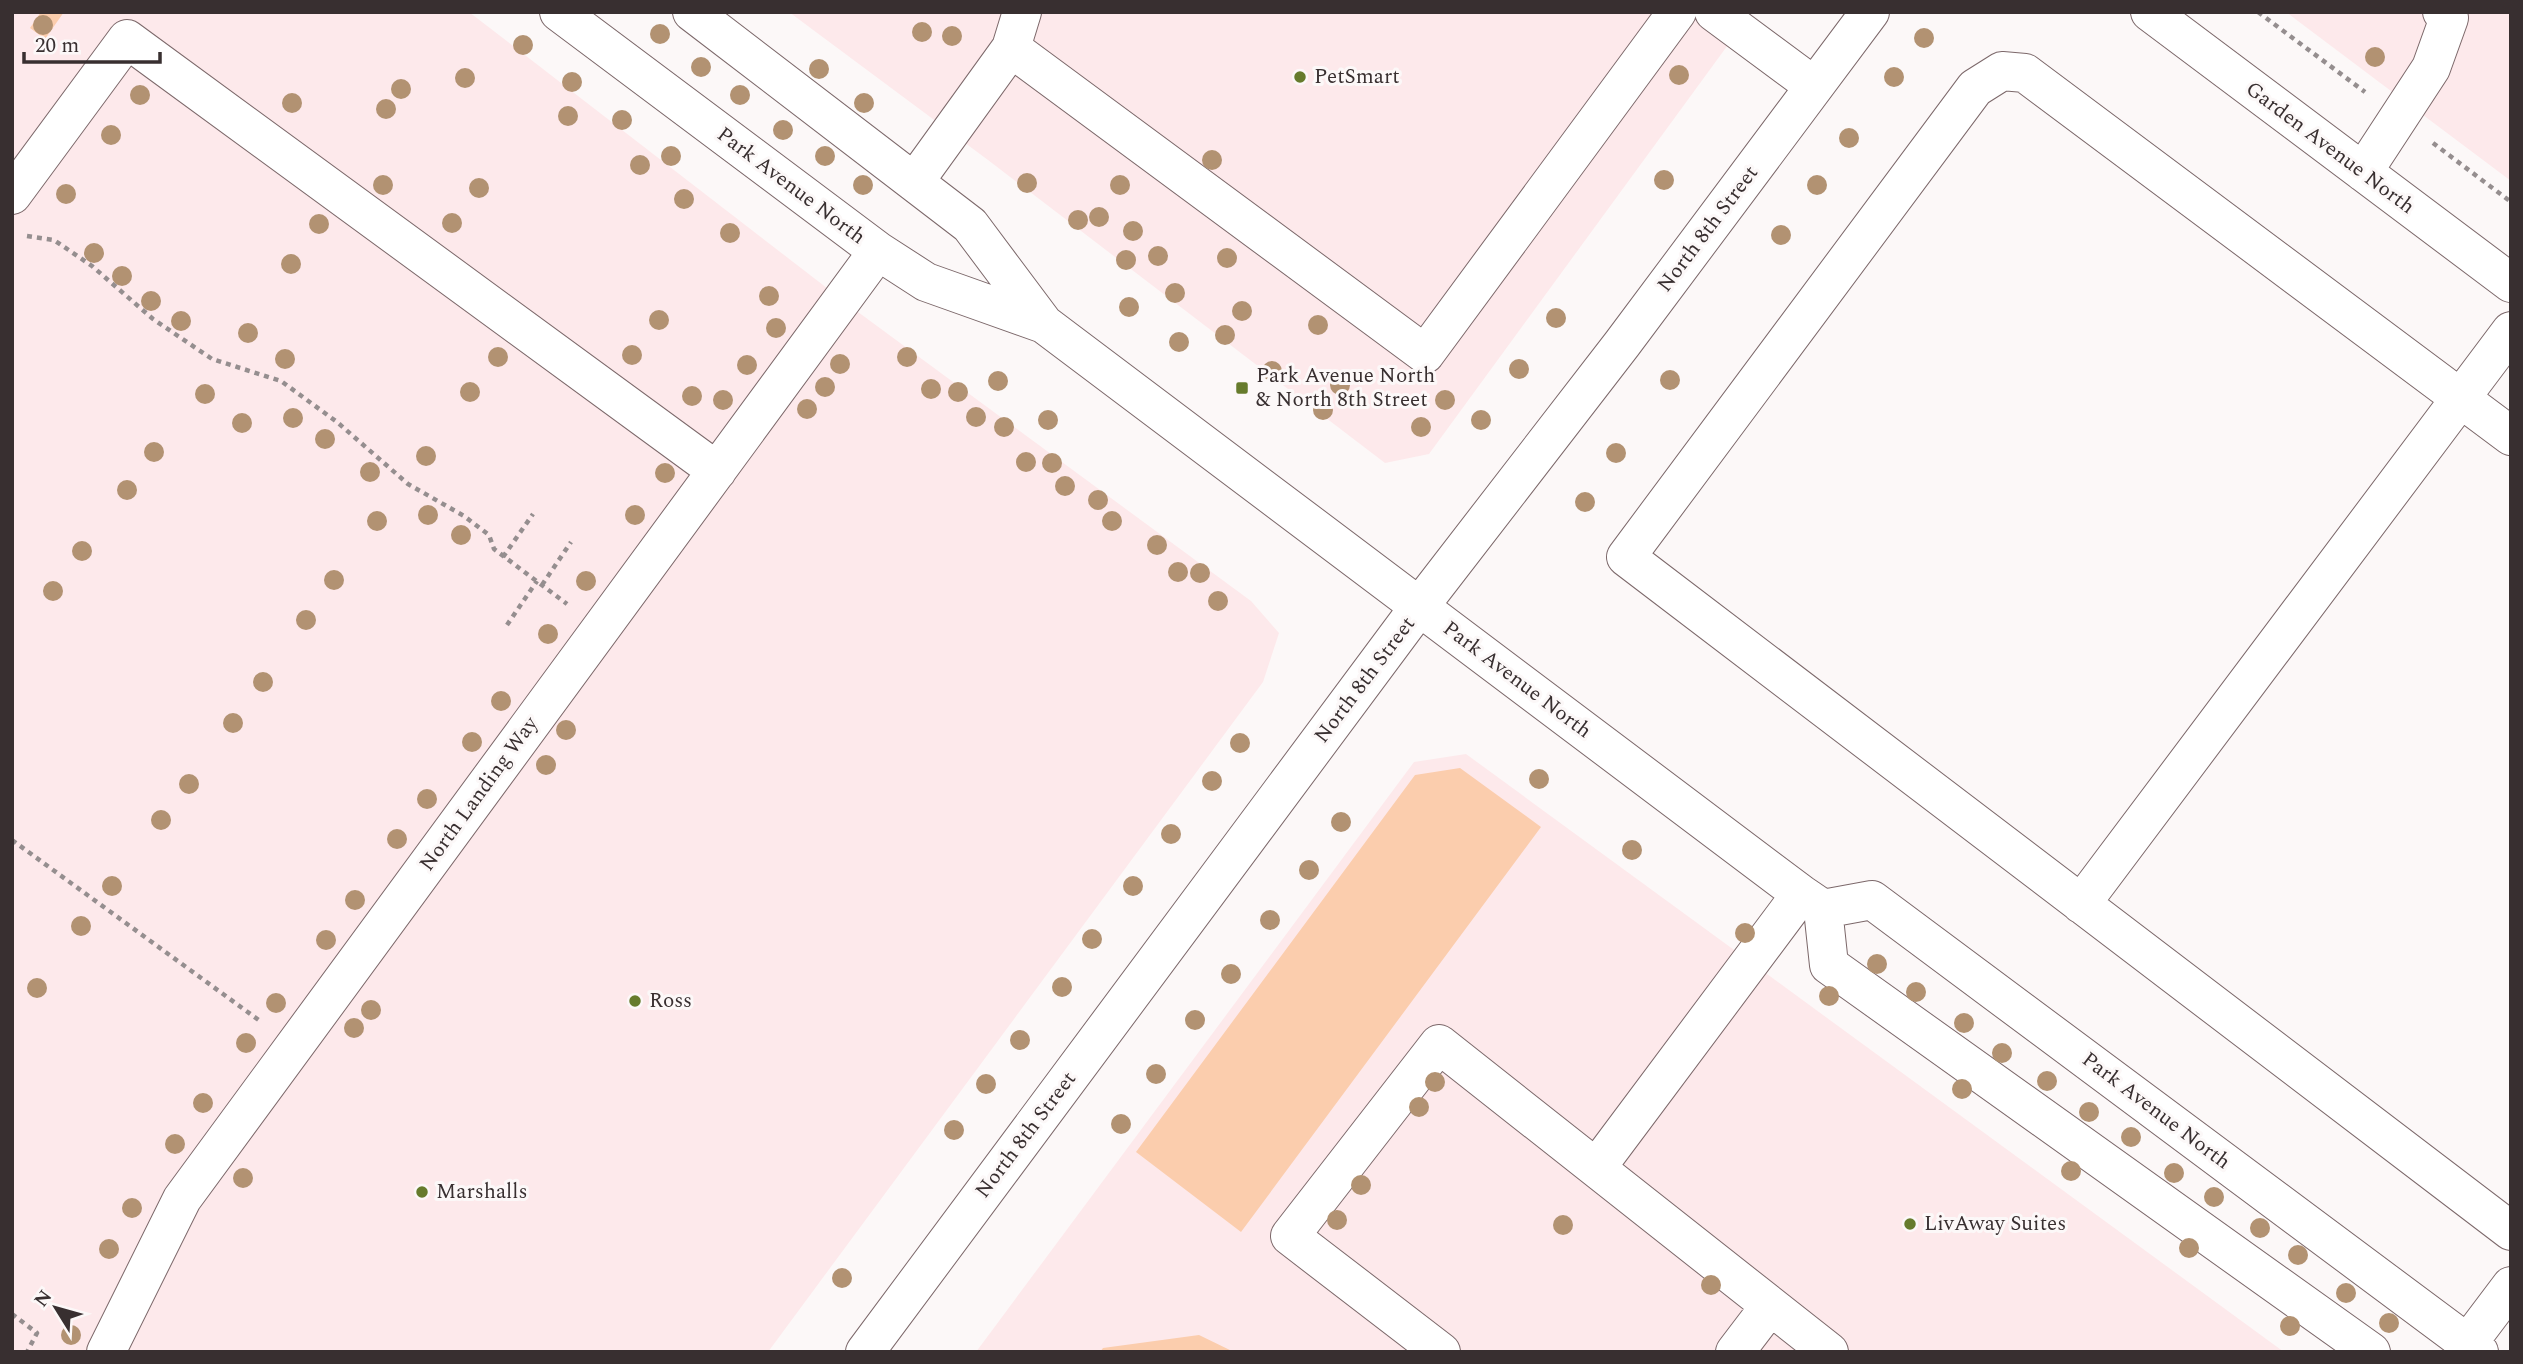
<svg xmlns="http://www.w3.org/2000/svg" width="2523" height="1364" font-family="Spectral,serif">
  <style>
    .built { fill: #fde9eb }
    .green { fill: #fbcdad }
    .lines { fill: none; stroke-linecap: round; stroke-linejoin: round }
    .minor-casing { stroke: #7c686a; stroke-width: 40 }
    .path { stroke: #958e8f; stroke-width: 4.5; stroke-dasharray: 5 5; stroke-linecap: butt }
    .minor { stroke: #fff; stroke-width: 38 }
    .tree { fill: #b29272 }
    .poi-dot { fill: #667b2c; stroke: #fcf8f8; stroke-width: 2.5 }
    .labels { text-anchor: middle; dominant-baseline: central; stroke-width: 6; stroke-linejoin: round; paint-order: stroke }
    .poi-label { font-size: 21px; fill: #382f30; stroke: #fcf8f8; text-anchor: start }
    .street-label { font-size: 21px; fill: #382f30; stroke: #fcf8f8 }
  </style>
  <rect width="100%" height="100%" fill="#fcf8f8"/>
  <path class="built" d="M12,12h457l389,300 393,289 28,32 -16,49 -495,670h-756z
    M789,12h963l-323,442 -44,9 -397,-303z
    M2286,12h225v169l-128,-96z
    M1466,754l818,598h-1308l438,-590z"/>
  <path class="green" d="M41,12h23l-19,27 -15,-11z
    M1460,768l81,59 -300,405 -105,-80 279,-377z
    M1199,1335l35,17h-134l3,-4z"/>
  <g class="lines">
    <defs>
      <path id="minor" d="M559,12l319,239 48,31 118,42
        M692,12l278,213 74,99 757,570 22,15 49,-9 607,452
        M1714,12l100,74
        M2150,12l361,271
        M1011,48l414,306 252,-342
        M2363,172l68,-104 18,-50 -7,-6
        M915,181l96,-133 11,-36
        M12,195l115,-156 590,432
        M2511,436l-486,-363 -23,-2 -27,17 -349,469 885,674
        M2081,904l430,-573
        M1823,909l6,56 542,387
        M1597,1167l204,-273
        M2468,1343l43,-57
        M106,1352l76,-153 696,-948
        M865,1352l554,-745 203,-263 248,-332
        M1441,1352l-151,-116 149,-192 390,308
        M1735,1352l35,-46"/>
    </defs>
    <use href="#minor" class="minor-casing"/>
    <path class="path" d="M2258,12l107,80
      M2433,143l78,59
      M27,236l27,4 38,26 61,53 59,40 69,22 56,41 71,62 56,32 25,19 5,14 73,55
      M503,557l30,-43
      M542,585l29,-43
      M507,625l30,-44
      M12,840l248,181
      M12,1314l25,19 -10,19"/>
    <use href="#minor" class="minor"/>
  </g>
  <g class="tree">
    <circle cx="43" cy="25" r="10"/>
    <circle cx="922" cy="32" r="10"/>
    <circle cx="660" cy="34" r="10"/>
    <circle cx="952" cy="36" r="10"/>
    <circle cx="1924" cy="38" r="10"/>
    <circle cx="523" cy="45" r="10"/>
    <circle cx="2375" cy="57" r="10"/>
    <circle cx="701" cy="67" r="10"/>
    <circle cx="819" cy="69" r="10"/>
    <circle cx="1679" cy="75" r="10"/>
    <circle cx="1894" cy="77" r="10"/>
    <circle cx="465" cy="78" r="10"/>
    <circle cx="572" cy="82" r="10"/>
    <circle cx="401" cy="89" r="10"/>
    <circle cx="140" cy="95" r="10"/>
    <circle cx="740" cy="95" r="10"/>
    <circle cx="292" cy="103" r="10"/>
    <circle cx="864" cy="103" r="10"/>
    <circle cx="386" cy="109" r="10"/>
    <circle cx="568" cy="116" r="10"/>
    <circle cx="622" cy="120" r="10"/>
    <circle cx="783" cy="130" r="10"/>
    <circle cx="111" cy="135" r="10"/>
    <circle cx="1849" cy="138" r="10"/>
    <circle cx="671" cy="156" r="10"/>
    <circle cx="825" cy="156" r="10"/>
    <circle cx="1212" cy="160" r="10"/>
    <circle cx="640" cy="165" r="10"/>
    <circle cx="1664" cy="180" r="10"/>
    <circle cx="1027" cy="183" r="10"/>
    <circle cx="383" cy="185" r="10"/>
    <circle cx="863" cy="185" r="10"/>
    <circle cx="1120" cy="185" r="10"/>
    <circle cx="1817" cy="185" r="10"/>
    <circle cx="479" cy="188" r="10"/>
    <circle cx="66" cy="194" r="10"/>
    <circle cx="684" cy="199" r="10"/>
    <circle cx="1099" cy="217" r="10"/>
    <circle cx="1078" cy="220" r="10"/>
    <circle cx="452" cy="223" r="10"/>
    <circle cx="319" cy="224" r="10"/>
    <circle cx="1133" cy="231" r="10"/>
    <circle cx="730" cy="233" r="10"/>
    <circle cx="1781" cy="235" r="10"/>
    <circle cx="94" cy="253" r="10"/>
    <circle cx="1158" cy="256" r="10"/>
    <circle cx="1227" cy="258" r="10"/>
    <circle cx="1126" cy="260" r="10"/>
    <circle cx="291" cy="264" r="10"/>
    <circle cx="122" cy="276" r="10"/>
    <circle cx="1175" cy="293" r="10"/>
    <circle cx="769" cy="296" r="10"/>
    <circle cx="151" cy="301" r="10"/>
    <circle cx="1129" cy="307" r="10"/>
    <circle cx="1242" cy="311" r="10"/>
    <circle cx="1556" cy="318" r="10"/>
    <circle cx="659" cy="320" r="10"/>
    <circle cx="181" cy="321" r="10"/>
    <circle cx="1318" cy="325" r="10"/>
    <circle cx="776" cy="328" r="10"/>
    <circle cx="248" cy="333" r="10"/>
    <circle cx="1225" cy="335" r="10"/>
    <circle cx="1179" cy="342" r="10"/>
    <circle cx="632" cy="355" r="10"/>
    <circle cx="498" cy="357" r="10"/>
    <circle cx="907" cy="357" r="10"/>
    <circle cx="285" cy="359" r="10"/>
    <circle cx="840" cy="364" r="10"/>
    <circle cx="747" cy="365" r="10"/>
    <circle cx="1519" cy="369" r="10"/>
    <circle cx="1272" cy="371" r="10"/>
    <circle cx="1670" cy="380" r="10"/>
    <circle cx="998" cy="381" r="10"/>
    <circle cx="1340" cy="385" r="10"/>
    <circle cx="825" cy="387" r="10"/>
    <circle cx="931" cy="389" r="10"/>
    <circle cx="470" cy="392" r="10"/>
    <circle cx="958" cy="392" r="10"/>
    <circle cx="205" cy="394" r="10"/>
    <circle cx="692" cy="396" r="10"/>
    <circle cx="723" cy="400" r="10"/>
    <circle cx="1445" cy="400" r="10"/>
    <circle cx="807" cy="409" r="10"/>
    <circle cx="1323" cy="410" r="10"/>
    <circle cx="976" cy="417" r="10"/>
    <circle cx="293" cy="418" r="10"/>
    <circle cx="1048" cy="420" r="10"/>
    <circle cx="1481" cy="420" r="10"/>
    <circle cx="242" cy="423" r="10"/>
    <circle cx="1004" cy="427" r="10"/>
    <circle cx="1421" cy="427" r="10"/>
    <circle cx="325" cy="439" r="10"/>
    <circle cx="154" cy="452" r="10"/>
    <circle cx="1616" cy="453" r="10"/>
    <circle cx="426" cy="456" r="10"/>
    <circle cx="1026" cy="462" r="10"/>
    <circle cx="1052" cy="463" r="10"/>
    <circle cx="370" cy="472" r="10"/>
    <circle cx="665" cy="473" r="10"/>
    <circle cx="1065" cy="486" r="10"/>
    <circle cx="127" cy="490" r="10"/>
    <circle cx="1098" cy="500" r="10"/>
    <circle cx="1585" cy="502" r="10"/>
    <circle cx="428" cy="515" r="10"/>
    <circle cx="635" cy="515" r="10"/>
    <circle cx="377" cy="521" r="10"/>
    <circle cx="1112" cy="521" r="10"/>
    <circle cx="461" cy="535" r="10"/>
    <circle cx="1157" cy="545" r="10"/>
    <circle cx="82" cy="551" r="10"/>
    <circle cx="1178" cy="572" r="10"/>
    <circle cx="1200" cy="573" r="10"/>
    <circle cx="334" cy="580" r="10"/>
    <circle cx="586" cy="581" r="10"/>
    <circle cx="53" cy="591" r="10"/>
    <circle cx="1218" cy="601" r="10"/>
    <circle cx="306" cy="620" r="10"/>
    <circle cx="548" cy="634" r="10"/>
    <circle cx="263" cy="682" r="10"/>
    <circle cx="501" cy="701" r="10"/>
    <circle cx="233" cy="723" r="10"/>
    <circle cx="566" cy="730" r="10"/>
    <circle cx="472" cy="742" r="10"/>
    <circle cx="1240" cy="743" r="10"/>
    <circle cx="546" cy="765" r="10"/>
    <circle cx="1539" cy="779" r="10"/>
    <circle cx="1212" cy="781" r="10"/>
    <circle cx="189" cy="784" r="10"/>
    <circle cx="427" cy="799" r="10"/>
    <circle cx="161" cy="820" r="10"/>
    <circle cx="1341" cy="822" r="10"/>
    <circle cx="1171" cy="834" r="10"/>
    <circle cx="397" cy="839" r="10"/>
    <circle cx="1632" cy="850" r="10"/>
    <circle cx="1309" cy="870" r="10"/>
    <circle cx="112" cy="886" r="10"/>
    <circle cx="1133" cy="886" r="10"/>
    <circle cx="355" cy="900" r="10"/>
    <circle cx="1270" cy="920" r="10"/>
    <circle cx="81" cy="926" r="10"/>
    <circle cx="1745" cy="933" r="10"/>
    <circle cx="1092" cy="939" r="10"/>
    <circle cx="326" cy="940" r="10"/>
    <circle cx="1877" cy="964" r="10"/>
    <circle cx="1231" cy="974" r="10"/>
    <circle cx="1062" cy="987" r="10"/>
    <circle cx="37" cy="988" r="10"/>
    <circle cx="1916" cy="992" r="10"/>
    <circle cx="1829" cy="996" r="10"/>
    <circle cx="276" cy="1003" r="10"/>
    <circle cx="371" cy="1010" r="10"/>
    <circle cx="1195" cy="1020" r="10"/>
    <circle cx="1964" cy="1023" r="10"/>
    <circle cx="354" cy="1028" r="10"/>
    <circle cx="1020" cy="1040" r="10"/>
    <circle cx="246" cy="1043" r="10"/>
    <circle cx="2002" cy="1053" r="10"/>
    <circle cx="1156" cy="1074" r="10"/>
    <circle cx="2047" cy="1081" r="10"/>
    <circle cx="1435" cy="1082" r="10"/>
    <circle cx="986" cy="1084" r="10"/>
    <circle cx="1962" cy="1089" r="10"/>
    <circle cx="203" cy="1103" r="10"/>
    <circle cx="1419" cy="1107" r="10"/>
    <circle cx="2089" cy="1112" r="10"/>
    <circle cx="1121" cy="1124" r="10"/>
    <circle cx="954" cy="1130" r="10"/>
    <circle cx="2131" cy="1137" r="10"/>
    <circle cx="175" cy="1144" r="10"/>
    <circle cx="2071" cy="1171" r="10"/>
    <circle cx="2174" cy="1173" r="10"/>
    <circle cx="243" cy="1178" r="10"/>
    <circle cx="1361" cy="1185" r="10"/>
    <circle cx="2214" cy="1197" r="10"/>
    <circle cx="132" cy="1208" r="10"/>
    <circle cx="1337" cy="1220" r="10"/>
    <circle cx="1563" cy="1225" r="10"/>
    <circle cx="2260" cy="1228" r="10"/>
    <circle cx="2189" cy="1248" r="10"/>
    <circle cx="109" cy="1249" r="10"/>
    <circle cx="2298" cy="1255" r="10"/>
    <circle cx="842" cy="1278" r="10"/>
    <circle cx="1711" cy="1285" r="10"/>
    <circle cx="2346" cy="1293" r="10"/>
    <circle cx="2389" cy="1323" r="10"/>
    <circle cx="2290" cy="1326" r="10"/>
    <circle cx="71" cy="1335" r="10"/>
  </g>
  <g class="poi-dot">
    <circle cx="1300" cy="77" r="7"/>
    <rect x="1235" y="381" width="14" height="14" rx="3.5"/>
    <circle cx="635" cy="1001" r="7"/>
    <circle cx="422" cy="1192" r="7"/>
    <circle cx="1910" cy="1224" r="7"/>
  </g>
  <g class="labels">
    <g class="poi-label">
      <text x="1314" y="77">PetSmart</text>
      <text x="1256" y="376">Park Avenue North<tspan x="1256" dy="24">&amp; North 8th Street</tspan></text>
      <text x="649" y="1001">Ross</text>
      <text x="436" y="1192">Marshalls</text>
      <text x="1924" y="1224">LivAway Suites</text>
    </g>
    <g class="street-label">
      <text transform="translate(2330 148) rotate(37)">Garden Avenue North</text>
      <text transform="translate(791 186) rotate(37)">Park Avenue North</text>
      <text transform="translate(1708 229) rotate(-53)">North 8th Street</text>
      <text transform="translate(1365 680) rotate(-53)">North 8th Street</text>
      <text transform="translate(1517 680) rotate(37)">Park Avenue North</text>
      <text transform="translate(479 794) rotate(-54)">North Landing Way</text>
      <text transform="translate(2156 1111) rotate(37)">Park Avenue North</text>
      <text transform="translate(1026 1135) rotate(-53)">North 8th Street</text>
    </g>
  </g>
  <rect width="2523" height="1364" fill="none" stroke="#382f30" stroke-width="28"/>
  <g transform="translate(56 1308) rotate(307)" stroke="#fcf8f8" stroke-width="5" paint-order="stroke">
  <path d="M0-5L12 26L0 18L-12 26Z" fill="#382f30"/>
  <text y="-10" font-size="19" font-weight="bold" text-anchor="middle" fill="#382f30">N</text>
  </g>
  <path d="M24 52v10h136v-10" fill="none" stroke="#382f30" stroke-width="3.5"/>
  <text x="35" y="52" font-size="21" fill="#382f30" stroke="#fcf8f8" stroke-width="5" paint-order="stroke">20 m</text>
</svg>
